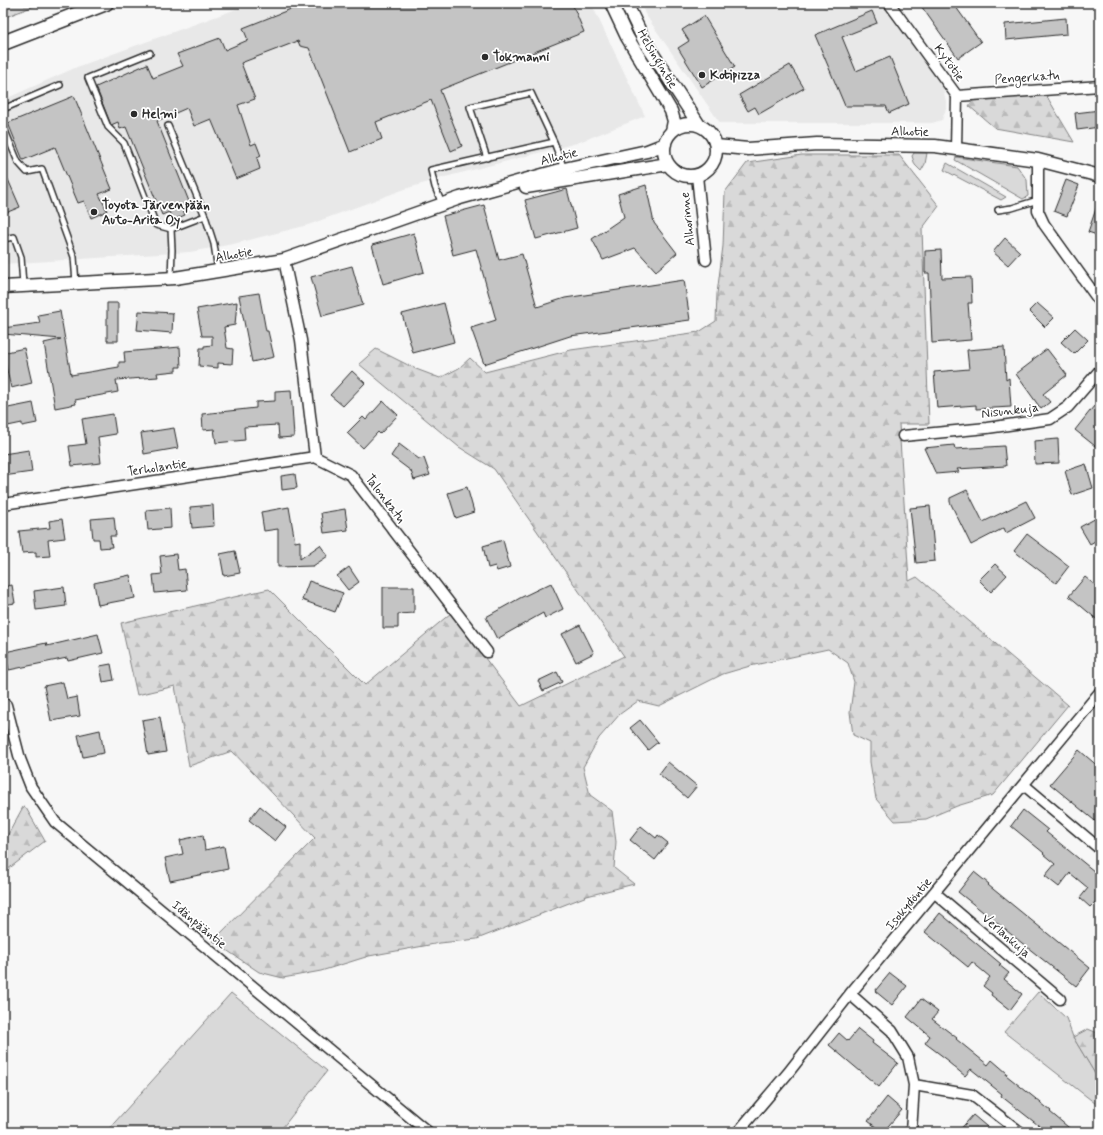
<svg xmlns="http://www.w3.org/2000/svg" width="1103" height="1135" font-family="Mynerve,sans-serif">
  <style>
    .built { fill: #e8e8e8 }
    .green { fill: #d9d9d9; stroke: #828282 }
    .forest { fill: url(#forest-firs); stroke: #828282 }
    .building { fill: #c4c4c4; stroke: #2b2b2b }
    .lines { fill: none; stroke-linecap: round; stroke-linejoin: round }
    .service-casing { stroke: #2b2b2b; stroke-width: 8 }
    .minor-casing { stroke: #2b2b2b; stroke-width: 13 }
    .tertiary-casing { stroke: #2b2b2b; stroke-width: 15 }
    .secondary-casing { stroke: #2b2b2b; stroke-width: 17 }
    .service { stroke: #fff; stroke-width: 5 }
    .minor { stroke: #fff; stroke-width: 10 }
    .tertiary { stroke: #fff; stroke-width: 12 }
    .secondary { stroke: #fff; stroke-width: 14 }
    .poi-dot { fill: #2b2b2b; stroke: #fff; stroke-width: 1.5 }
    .labels { text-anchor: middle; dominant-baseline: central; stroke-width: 3.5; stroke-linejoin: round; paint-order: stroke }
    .poi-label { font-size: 13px; font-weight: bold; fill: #2b2b2b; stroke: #fff; text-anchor: start }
    .street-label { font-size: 13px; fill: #2b2b2b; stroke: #fff }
  </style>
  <defs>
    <pattern id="forest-firs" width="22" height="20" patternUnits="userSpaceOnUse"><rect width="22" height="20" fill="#d9d9d9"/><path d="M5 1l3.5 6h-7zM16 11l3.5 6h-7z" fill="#bababa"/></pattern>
  </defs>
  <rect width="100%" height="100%" fill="#f7f7f7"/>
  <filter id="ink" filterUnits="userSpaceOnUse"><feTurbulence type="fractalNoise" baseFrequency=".025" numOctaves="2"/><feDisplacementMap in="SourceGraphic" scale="8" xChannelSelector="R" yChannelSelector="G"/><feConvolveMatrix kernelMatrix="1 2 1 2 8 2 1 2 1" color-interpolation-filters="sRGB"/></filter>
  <g filter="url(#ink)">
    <path class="built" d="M253,3h338l54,113 -68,27 -132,34 -40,12 -97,36 -75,19 -43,8 -187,12v-164l74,-33z
      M641,3h242l60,85 4,18 -5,14 -10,3h-212l-75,-109z"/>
    <path class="green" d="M914,153h13l-2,11 -4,7 -6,-6 -3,-9z
      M956,157l61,9 10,14 1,16 -5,3 -68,-39z
      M947,163l59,34 -5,3 -57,-30z
      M1038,992l28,26 7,19 27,45v25l-96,-75z
      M231,993l96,78 -48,61h-173z"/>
    <path class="forest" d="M3,3h39l-39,15z
      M1046,95l28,47 -79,-14 -26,-22 4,-6z
      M802,155h97l40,51 -17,23 7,195h-30l10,157 8,-4 151,128 -75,90 -36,11 -31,13 -31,2 -19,-22 -6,-37v-19l-17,-8 -3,-23 4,-30 -6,-19 -20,-14 -78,17 -27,8 -64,32 -21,-5 -18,13 -21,24 -16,29 7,28 22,16 4,31 -2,26 20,16 -47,12 -110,43 -37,4 -71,13 -48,15 -38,7 -24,-6 -46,-31 102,-103 -83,-87 -43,15 -14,-80 -38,9 -16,-72 148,-34 96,96 86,-72 70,93 103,-50 -130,-187 -35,-22 -100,-83 17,-15 40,20 24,9 19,-10 11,-10 15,14 86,-22 128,-18 17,-11 1,-27 6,-48 2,-54 22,-29z
      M23,807l3,1 19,33 -42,32v-30l1,-1z
      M1088,1029l12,5v48l-27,-45z"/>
    <path class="building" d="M306,3h266l12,29 -144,58 22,56 -11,5 -20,-51 -55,22 6,17 -32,13 -41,-104 -9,-2 -2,-5 -57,22 14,36 -17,6 13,40 5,-2 5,13 -4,2 3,11 -24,10 -25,-60 -17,7 -7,-18 -30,13 33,83 -8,3 3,8 -12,5 -4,-8 -7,3 -36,-88 -6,2 -2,-7 -7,3 -15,-38 51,-23 6,14 30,-12 -6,-12 43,-16 5,12 23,-10 -5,-12z
      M919,3h34l28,39 -23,16z
      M872,11l5,12 -35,14 14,34 34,-14 19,47 -20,9 -3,-7h-41l-30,-71z
      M704,16l31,51 -33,20 -24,-39 11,-7 -7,-11z
      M1066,18l1,16 -61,6 -1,-16z
      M790,65l14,23 -45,26 -4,-7 -7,4 -9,-16z
      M74,96l38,93 -13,5 8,17 -16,7 -7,-17 -6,2 -23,-56 -32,13 -15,-37z
      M1100,110v17l-23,3 -2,-17z
      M3,168l17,39 -17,7z
      M1066,180l13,5 -12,31 -13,-5z
      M646,185l8,38 23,30 -21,18 -21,-23 -32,12 -11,-21 32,-22 -6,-23z
      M567,189l10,39 -41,11 -11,-39z
      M1098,203h2v33l-12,-4z
      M484,205l15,55 23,-6 15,53 28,-9 119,-18 6,40 -120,16 -86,28 -13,-36 25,-8 -20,-71 -23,6 -10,-39z
      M414,233l10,39 -41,12 -11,-39z
      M1005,238l15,14 -12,13 -15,-13z
      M941,250l1,28 29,-1 1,26h-4l3,37 -39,3 -3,-70h-4v-22z
      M352,266l11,39 -41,11 -11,-39z
      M259,293l7,38h2l6,26 -22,5 -13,-66z
      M237,302l-2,23 -11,2 3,21 6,1 -1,15 -14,-1v5l-19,-2 1,-18h4v-2l8,-1v-9h-10l-5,-27z
      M107,303h11v38h-11z
      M444,303l10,39 -41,11 -11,-39z
      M1037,303l17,15 -9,9 -16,-16z
      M60,311l11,64 48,-8v-5h6l-1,-10 56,-5 1,20h-5v4l-19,2 1,4 -42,3 2,12 -43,8 1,4 -21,4 -11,-65 17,-4 -58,-5v-6l37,-5 -2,-8z
      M139,311l34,2 -1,20 -35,-3z
      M1075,328l13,12 -14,14 -13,-12z
      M1004,347l2,33 3,-2 2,29 -35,2v-4l-39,3 -3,-36 35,-3 -2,-19z
      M24,348l8,35 -21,5 -8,-35z
      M1047,349l20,26 -24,19 7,8 -9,7 -25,-35 17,-13 -1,-1z
      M352,371l13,12 -22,23 -13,-11z
      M291,390l3,47 -15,1 -1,-13 -34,2 1,13 -29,3 -2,-14 -11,1 -1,-16 54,-6v-6l19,-1v-10z
      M383,401l15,14 -18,19 -2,-2 -15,16 -16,-15 16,-16 3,3z
      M33,403l4,20 -15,3v-3l-19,4v-18z
      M1094,406l6,5v39l-25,-20z
      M113,414l3,20 -18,3 3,26 -29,3 -3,-20 17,-2 -4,-25z
      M174,428l4,20 -34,6 -3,-21z
      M1058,439l1,24 -24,1 -1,-23z
      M399,444l20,15 5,-1 6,17 -16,5 -3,-9 -20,-15z
      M954,445l1,4 49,-3 2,20 -49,3 2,3 -23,2 -12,-26z
      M29,450l3,22 -29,4v-22z
      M1086,464l7,24 -21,7 -7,-24z
      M295,474l2,14 -15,2 -1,-14z
      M467,487l7,25 -18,6 -8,-25z
      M967,490l16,32 43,-21 9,17 -29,15 -2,-5 -33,17 -21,-43v-4z
      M213,505l1,21 -22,2 -2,-21z
      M930,506l5,55 -19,2 -6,-55z
      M289,507l6,35 5,-1v18l20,-14 8,11 -15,10 -35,1v-38l-14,2 -3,-19z
      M170,508l1,20 -23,2 -2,-20z
      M345,509l3,21 -24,3 -3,-20z
      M1100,516v22l-10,6 -10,-17z
      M114,517l2,19h-6l2,11 -12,1 -1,-9h-6l-2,-20z
      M62,519l3,19 -17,2 2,16 -14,1v-5l-14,1 -3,-22 31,-3 -1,-7z
      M1027,534l42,32 -13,17 -42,-32z
      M503,540l7,27 -13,4 -2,-5 -7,2 -5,-22z
      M235,551l5,22 -16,3 -4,-22z
      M176,554l2,16 7,-1 2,21 -32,3 -2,-18 9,-1 -2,-18z
      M995,564l12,11 -16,17 -12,-12z
      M349,567l10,15 -11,8 -11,-14z
      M130,575l5,23 -37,7 -4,-22z
      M1085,577l15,12v33l-31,-26z
      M309,581l34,12 -8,19 -33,-12z
      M551,583l12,26 -18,9 -2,-5 -46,26 -11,-22 34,-19z
      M12,585l3,18 -12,2v-18z
      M64,587l2,19 -30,4 -2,-19z
      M383,587h31v26l-16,1v14h-15z
      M580,625l14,28 -18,9 -14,-28z
      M98,634l5,19 -35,8 -1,-3 -58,12 -4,-18 41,-9 1,3z
      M111,664l3,16 -11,2 -3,-16z
      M557,672l5,10 -19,9 -5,-10z
      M63,682l4,17 10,-2 3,19 -29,5 -7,-35z
      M160,717l6,35 -18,3 -6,-35z
      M640,720l18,22 -10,8 -18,-22z
      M100,730l4,23 -21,4 -5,-22z
      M1079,750l21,18v57l-50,-41z
      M668,762l29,24 -10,12 -28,-24z
      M260,806l26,21 -11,14 -26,-21z
      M1023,810l25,20 -2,2 54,44v31l-5,-5 -5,5 -10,-9 8,-10 -18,-15 -11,14 -14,-11 10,-12 -12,-10 1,-1 -33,-27z
      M641,826l15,12 2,-3 10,8 -13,17 -25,-20z
      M203,835l2,15 19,-4 4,23 -58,12 -5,-23 18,-4 -3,-14z
      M974,872l15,12 -1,1 102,83 -14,18 -118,-94z
      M940,913l61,51 -2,1 10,8 -5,6 18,15 -12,16 -19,-15 1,-2 -9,-7 7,-9 -18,-15 -4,5 -43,-35z
      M890,973l17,13 -15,19 -17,-14z
      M921,999l17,13 -6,7 25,19 -1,1 32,26 4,-5 15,13 -1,2 45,36 -1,1 24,20h-27l-46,-36 1,-2 -31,-25 -6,7 -17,-14 1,-1 -24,-18 5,-7 -23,-19z
      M858,1029l15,12 -1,2 26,20 -19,24 -50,-42 10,-12 9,8z
      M887,1097l15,13 -19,22h-1l-14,-11z
      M973,1115l20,17h-35z"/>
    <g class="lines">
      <defs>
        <path id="service" d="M150,53l-62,25 20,49 16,16 32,82 15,4 1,21 -1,28
          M3,109l57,-24
          M3,126l15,36 9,10 15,-3 32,88 2,26
          M168,126l37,90 9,28 4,27
          M487,158l-17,-51 61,-14 23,49 10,27
          M442,204l-7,-17 -4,-17 123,-28
          M998,210l14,-2 26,-8
          M171,229l34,-13
          M3,239l11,-2 7,20 2,28"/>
        <path id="minor" d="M889,3l68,93 -1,53
          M957,96l143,-10
          M1038,160v51l6,13 56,78
          M697,176l9,84
          M284,260l17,80 14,117 36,18 136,177
          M903,436l84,-8 63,-9 18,-12 32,-37
          M3,504l312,-47
          M3,703l3,2 14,54 11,28 24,35 373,310
          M1024,785l76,64
          M935,893l125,106
          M850,994l42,37 16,26 6,28 -3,47
          M914,1085l58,10 48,37
          M738,1132l50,-59 62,-79 250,-302"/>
        <path id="tertiary" d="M611,3l16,34 44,74 3,10 -2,10
          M626,3l19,39 54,83
          M664 150a26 26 0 1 1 52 0a26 26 0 1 1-52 0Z
          M716,146l32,3 69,-5 118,2 103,14 62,16
          M526,187l142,-23
          M3,287l172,-9 109,-18 176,-62 104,-29 83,-18 18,-7"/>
        <path id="secondary" d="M3,43l103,-40"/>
      </defs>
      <use href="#service" class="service-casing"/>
      <use href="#minor" class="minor-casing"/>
      <use href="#tertiary" class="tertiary-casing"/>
      <use href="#secondary" class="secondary-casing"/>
      <use href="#service" class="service"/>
      <use href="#minor" class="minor"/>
      <use href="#tertiary" class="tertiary"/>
      <use href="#secondary" class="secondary"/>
    </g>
  </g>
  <g class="poi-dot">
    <circle cx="485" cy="57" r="4"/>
    <circle cx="702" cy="75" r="4"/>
    <circle cx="134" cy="114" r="4"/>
    <circle cx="94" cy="212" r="4"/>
  </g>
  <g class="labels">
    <g class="poi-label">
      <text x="493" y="57">Tokmanni</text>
      <text x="710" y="75">Kotipizza</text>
      <text x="142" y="114">Helmi</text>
      <text x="102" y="205">Toyota Järvenpään<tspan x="102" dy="15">Auto-Arita Oy</tspan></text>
    </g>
    <g class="street-label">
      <text transform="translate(657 59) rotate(59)">Helsingintie</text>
      <text transform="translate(949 63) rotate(54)">Kytötie</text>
      <text transform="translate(1027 78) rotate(-4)">Pengerkatu</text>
      <text transform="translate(910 132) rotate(1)">Alhotie</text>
      <text transform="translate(559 157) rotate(-14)">Alhotie</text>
      <text transform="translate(688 219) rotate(-96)">Alhorinne</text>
      <text transform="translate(234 255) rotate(-10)">Alhotie</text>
      <text transform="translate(1010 411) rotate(-7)">Nisunkuja</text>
      <text transform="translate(157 468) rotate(-8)">Terholantie</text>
      <text transform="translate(385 499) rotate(53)">Talonkatu</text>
      <text transform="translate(909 904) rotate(-50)">Isokydöntie</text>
      <text transform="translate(199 925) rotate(40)">Idänpääntie</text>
      <text transform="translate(1006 936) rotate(41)">Verlankuja</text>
    </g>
  </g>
  <rect width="1103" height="1135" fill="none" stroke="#fff" stroke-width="16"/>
  <rect x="8" y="8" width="1087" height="1119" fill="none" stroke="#2b2b2b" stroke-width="1.5" filter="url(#ink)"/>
</svg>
